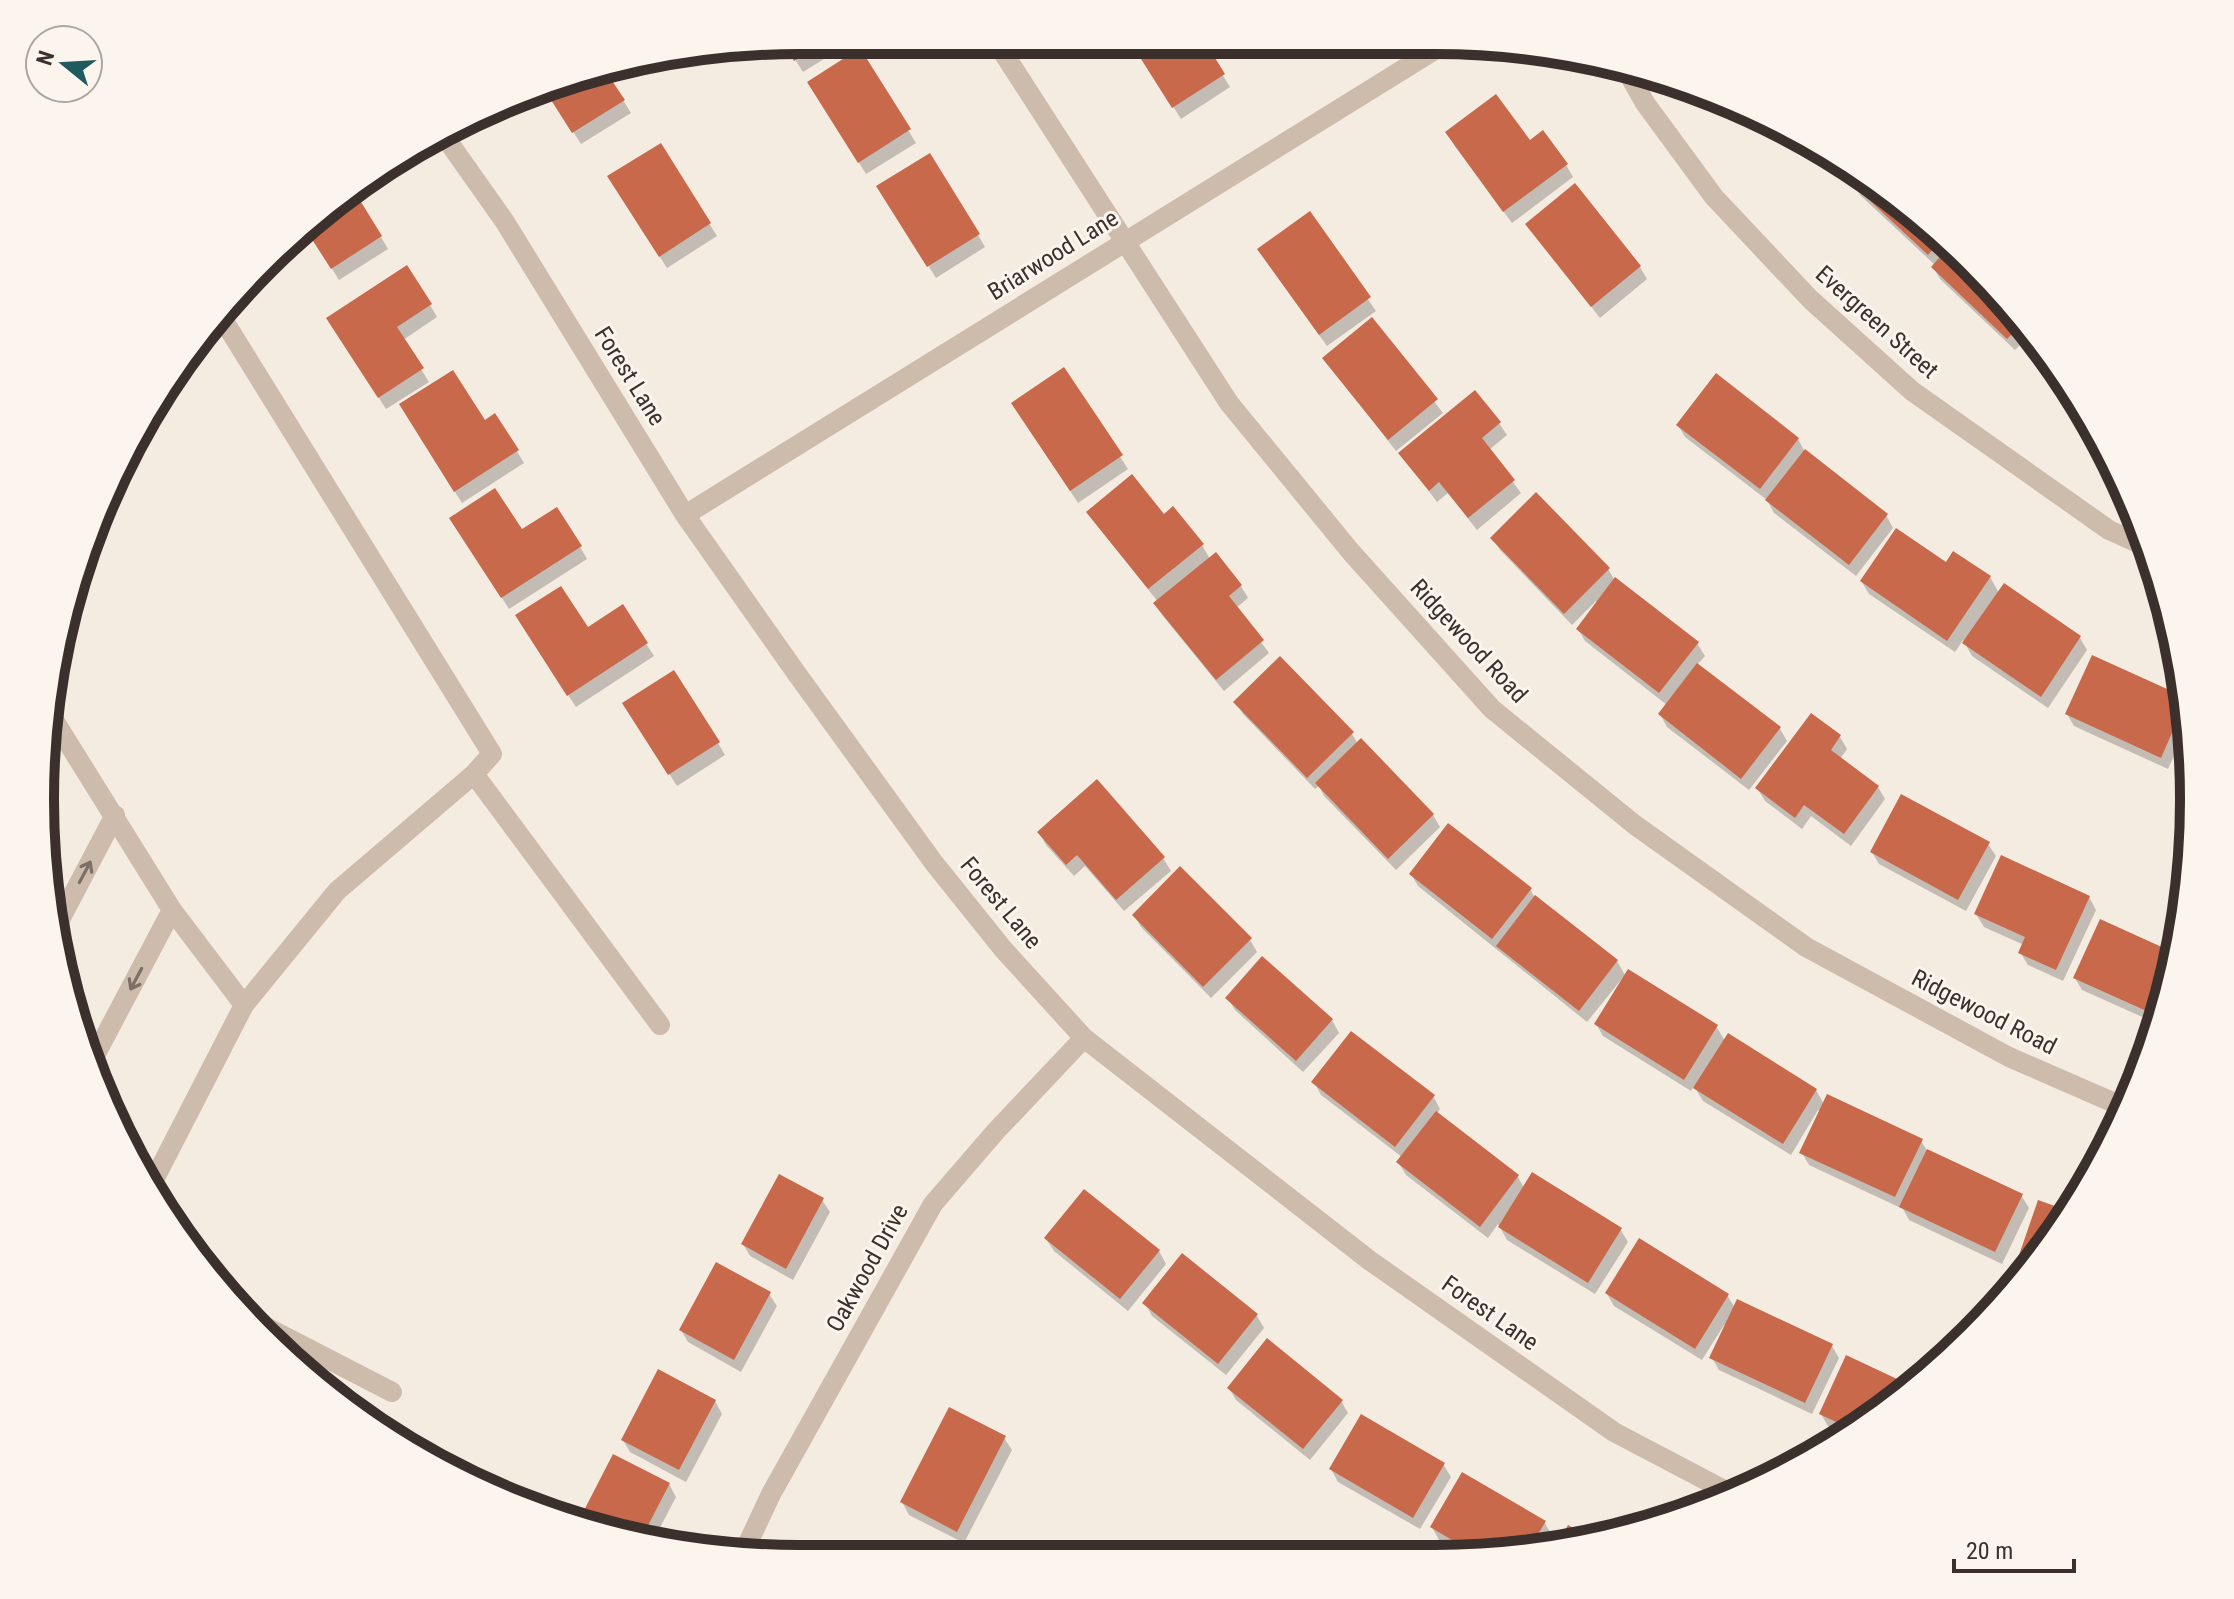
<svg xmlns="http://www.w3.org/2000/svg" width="2234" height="1599" font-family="'Roboto Condensed',sans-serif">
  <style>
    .shadow { fill: #0003 }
    .building { fill: #c8694b }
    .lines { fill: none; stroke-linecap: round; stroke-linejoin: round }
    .lane { stroke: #cdbbac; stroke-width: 20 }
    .street { stroke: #cdbbac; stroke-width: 20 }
    .oneway { stroke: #7d6f65 }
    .labels { text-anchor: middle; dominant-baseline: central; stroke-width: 6; stroke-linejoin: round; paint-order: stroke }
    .street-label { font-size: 24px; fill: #3b302b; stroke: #fbf5ee }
    .rim { fill: none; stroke: #3b302b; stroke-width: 10 }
  </style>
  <rect width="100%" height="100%" fill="#f4ebe1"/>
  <path class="shadow" d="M800,40h52l1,1 -50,31 -19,-30z
    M1131,40h70l29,47 -49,32z
    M859,51l57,92 -50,31 -49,-79z
    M602,66l29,47 -50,31 -34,-53z
    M1530,142l36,23 7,12 -61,46 -58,-78z
    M660,145l57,91 -50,32 -50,-79z
    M1858,177l148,122 25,35 -16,16 -75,-71 -7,-12 2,-2 -75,-70 -7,-13z
    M886,199l92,36 7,12 -49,31z
    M1309,214l67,97 -49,35 -60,-84z
    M1527,224l113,43 7,12 -47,39z
    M308,230l73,7 7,12 -49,31z
    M430,305l7,12 -34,23 26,42 -43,27 -50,-78z
    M1371,320l72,93 -47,38 -72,-93z
    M2036,341l28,40 -27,-18 -7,-12z
    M1064,370l64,99 -50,34 -57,-87z
    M495,415l29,48 -62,40 -54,-86 76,5z
    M1499,423l8,12 -18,15 32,43 -44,37 -29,-37 -11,9 -36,-48z
    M1678,425l120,14 7,13 81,63 7,13 -37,48 -82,-63 -7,-13 -82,-63z
    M1088,512l76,5 38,28 8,14 31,27 7,12 -12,10 33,45 -45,38 -61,-75 -7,-12 2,-2z
    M459,531l121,16 7,12 -78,50z
    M1493,538l115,31 6,10 83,64 8,13 -8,9 83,64 7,12 -38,49 -82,-63 -7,-13 7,-9 -82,-64 -7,-12 20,-26 -2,-2 -24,24 -72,-75z
    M1946,564l44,13 9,16 81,45 7,12 -39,58 -76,-52 -9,-16 -8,12 -86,-58 -7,-12z
    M622,607l32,49 -78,51 -51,-79 62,2z
    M2093,658l94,42 1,25 -20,44 -94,-43 -7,-12z
    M1236,702l116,32 6,10 75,71 7,12 -44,43 -72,-74 -5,-10 -4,3 -72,-75z
    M632,716l86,27 7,12 -48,31z
    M1840,737l7,12 -7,10 38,28 7,12 -34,47 -40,-30 -9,13 -37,-28 -8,-13z
    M2189,742l1,45 -6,-2 -7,-13z
    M1097,782l66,76 8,13 -47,40 -39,-45 -11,10 -28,-31 -7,-13z
    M1988,844l8,12 -30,55 -87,-47 -7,-12z
    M1411,874l119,15 5,9 82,63 8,14 -38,47 -169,-136z
    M2089,897l7,13 -33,71 -35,-16 -8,-13 4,-7 -40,-18 -8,-13z
    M1134,915l116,25 7,12 -46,46 -70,-71z
    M2101,921l74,34 -7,42 -10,27 -76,-34 -7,-12z
    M1228,998l104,22 7,13 -36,39 -68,-62z
    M1596,1024l120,2 9,15 91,49 8,14 97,37 7,11 93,43 8,13 -27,56 -93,-44 -6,-11 -94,-44 -7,-12 19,-41 -3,-2 -27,45 -88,-54 -9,-15 -3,5 -88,-55z
    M1314,1082l119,14 7,13 -3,5 81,63 6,11 96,41 8,13 -33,52 -88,-54 -9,-16 -10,14 -82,-63 -8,-13 4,-5 -81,-62z
    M822,1200l8,12 -37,68 -43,-24 -7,-12z
    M2068,1213l-31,49 -11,12 -7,-13z
    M1046,1239l113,12 7,13 -38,47 -74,-60z
    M1183,1256l74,60 7,12 -38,47 -74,-59 -7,-13z
    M769,1294l8,12 -36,66 -53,-30 -7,-12z
    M1607,1294l120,1 8,13 97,38 7,12 -27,56 -93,-44 -7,-12 15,-32 -3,-1 -22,35 -88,-54z
    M1847,1358l63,29 -68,46 -14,-7 -7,-12z
    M1229,1388l112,13 7,12 -38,47 -74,-60z
    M715,1401l7,13 -36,68 -56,-30 -7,-12z
    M1004,1438l8,12 -48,93 -55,-28 -7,-13z
    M1443,1464l8,13 -31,52 -82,-47 -7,-13z
    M669,1484l7,13 -23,44 -51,-8 -20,-8 -2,-3z
    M1544,1522l8,13 -9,15 -9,2 -72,1 -23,-13 -7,-13z"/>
  <path class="building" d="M800,40h28l-34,21 -11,-19z
    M1129,40h75l21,34 -53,34z
    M860,48l51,81 -53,34 -51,-81z
    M602,66l23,34 -53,33 -26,-41z
    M1496,94l34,46 13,-10 25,34 -65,48 -58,-80z
    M661,143l50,80 -52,34 -52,-81z
    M930,153l50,81 -53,33 -51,-81z
    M1856,176l82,67 -10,12 -78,-73z
    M1575,183l66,83 -50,41 -66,-83z
    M353,189l29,47 -51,33 -25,-39z
    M1310,211l61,86 -52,38 -62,-86z
    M1946,250l60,49 17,24 -16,16 -76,-72z
    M407,265l25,39 -35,23 27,41 -46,30 -52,-80z
    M1372,317l66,82 -50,41 -66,-82z
    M2035,340l21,29h-1l-27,-18z
    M1064,367l59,88 -53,36 -59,-88z
    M453,370l32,50 10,-7 24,37 -65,42 -55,-88z
    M1716,373l83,65 -39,51 -84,-64z
    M1475,390l26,32 -19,16 33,42 -47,38 -29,-36 -10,9 -31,-38z
    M1805,449l83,65 -39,51 -84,-65z
    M1132,474l32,40 9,-8 31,38 -56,45 -62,-77z
    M495,488l27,41 35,-22 25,39 -81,52 -52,-80z
    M1536,492l74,76 -46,46 -74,-76z
    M1896,528l50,34 7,-11 38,25 -44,65 -87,-60z
    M1216,552l26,33 -13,11 35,44 -48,40 -63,-77z
    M1615,577l84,65 -40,51 -83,-64z
    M2004,583l77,53 -40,61 -79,-54z
    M561,586l27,41 35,-23 25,39 -81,53 -52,-81z
    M2092,655l95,43 -26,60 -96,-44z
    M1280,656l74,76 -47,46 -74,-76z
    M1697,663l84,64 -40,52 -83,-65z
    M674,670l46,72 -52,33 -46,-72z
    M1811,713l30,22 -10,15 48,36 -35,48 -40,-29 -9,13 -40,-30z
    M2189,736l1,42 -15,-6z
    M1361,738l73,76 -46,45 -73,-76z
    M1097,779l68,78 -49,43 -39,-45 -11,10 -29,-33z
    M1901,794l89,48 -32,58 -88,-48z
    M1448,823l84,65 -40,51 -83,-65z
    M2001,855l89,41 -34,74 -38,-17 7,-16 -51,-23z
    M1180,866l72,72 -49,49 -71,-72z
    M1535,895l83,65 -39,51 -83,-65z
    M2100,919l75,34 -7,44 -8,20 -87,-39z
    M1262,956l71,63 -37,42 -71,-63z
    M1628,969l90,56 -34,55 -90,-56z
    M1351,1031l84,64 -40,52 -84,-65z
    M1728,1033l89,56 -34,55 -90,-56z
    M1827,1094l96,45 -28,58 -96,-44z
    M1436,1111l83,64 -39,52 -84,-65z
    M1927,1149l96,45 -28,58 -96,-45z
    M1532,1172l90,56 -34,55 -90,-56z
    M779,1174l45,24 -38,71 -45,-25z
    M1084,1189l76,61 -40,49 -76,-61z
    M2038,1200l31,11 -37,56 -15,-6z
    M1639,1238l90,56 -34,55 -90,-56z
    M1182,1253l76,61 -40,50 -76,-61z
    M716,1262l55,30 -37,68 -55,-30z
    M1737,1299l96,45 -28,59 -96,-45z
    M1267,1338l76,62 -40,49 -76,-61z
    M1846,1355l66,31 -63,42 -30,-14z
    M658,1369l58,31 -37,70 -58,-30z
    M949,1407l57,29 -49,96 -57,-30z
    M1361,1414l84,49 -32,55 -84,-49z
    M613,1454l57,29 -29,56 -39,-6 -24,-11z
    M1462,1472l84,49 -19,31 -53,1 -44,-26z
    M1568,1525l20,11 -32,10z"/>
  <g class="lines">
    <path class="lane" d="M47,709l125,201 72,95
      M474,774l186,251
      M55,929l60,-114
      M91,1063l81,-153
      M154,1180l90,-175 93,-114 137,-117 18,-20 -273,-441
      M245,1316l147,76"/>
    <path class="street" d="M995,40l234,363 122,149 141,157 143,116 171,122 203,110 117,51
      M1627,71l18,32 69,94 96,102 102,92 197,139 42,19
      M445,137l60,85 180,293 112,159 137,189 69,86 81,89 285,222 245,172 116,61
      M685,515l764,-474
      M742,1556l29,-62 162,-290 63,-73 88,-93"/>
  </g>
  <defs><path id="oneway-shaft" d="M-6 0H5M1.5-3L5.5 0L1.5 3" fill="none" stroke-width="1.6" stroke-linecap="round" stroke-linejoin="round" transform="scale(2)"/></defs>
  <g class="oneway">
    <use href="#oneway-shaft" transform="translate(85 872) rotate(-62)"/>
    <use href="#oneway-shaft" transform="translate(136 979) rotate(118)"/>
  </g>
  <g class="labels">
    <g class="street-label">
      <text transform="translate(1053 255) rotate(-32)">Briarwood Lane</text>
      <text transform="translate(1877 322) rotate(42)">Evergreen Street</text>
      <text transform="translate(630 376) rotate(58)">Forest Lane</text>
      <text transform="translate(1469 641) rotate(47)">Ridgewood Road</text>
      <text transform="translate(1001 903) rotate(50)">Forest Lane</text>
      <text transform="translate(1984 1012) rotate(27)">Ridgewood Road</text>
      <text transform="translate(867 1268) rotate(-61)">Oakwood Drive</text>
      <text transform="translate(1490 1313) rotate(35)">Forest Lane</text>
    </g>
  </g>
  <path d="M0 0H2234V1599H0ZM799 54H1435A745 745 0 0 1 2180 799V800A745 745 0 0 1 1435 1545H799A745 745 0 0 1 54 800V799A745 745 0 0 1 799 54Z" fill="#fbf5ee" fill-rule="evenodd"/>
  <path class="rim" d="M799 54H1435A745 745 0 0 1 2180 799V800A745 745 0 0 1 1435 1545H799A745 745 0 0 1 54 800V799A745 745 0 0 1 799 54Z"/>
  <g transform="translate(64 64) rotate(288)"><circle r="38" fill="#fbf5ee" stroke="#aea6a0" stroke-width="2"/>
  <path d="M0-6L14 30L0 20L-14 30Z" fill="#1f5a5e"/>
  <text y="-12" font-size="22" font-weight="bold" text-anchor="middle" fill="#3b302b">N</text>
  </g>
  <path d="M1954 1559v12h120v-12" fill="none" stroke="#3b302b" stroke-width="4"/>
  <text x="1966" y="1559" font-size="24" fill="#3b302b" stroke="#fbf5ee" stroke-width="6" paint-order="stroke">20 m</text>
</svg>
